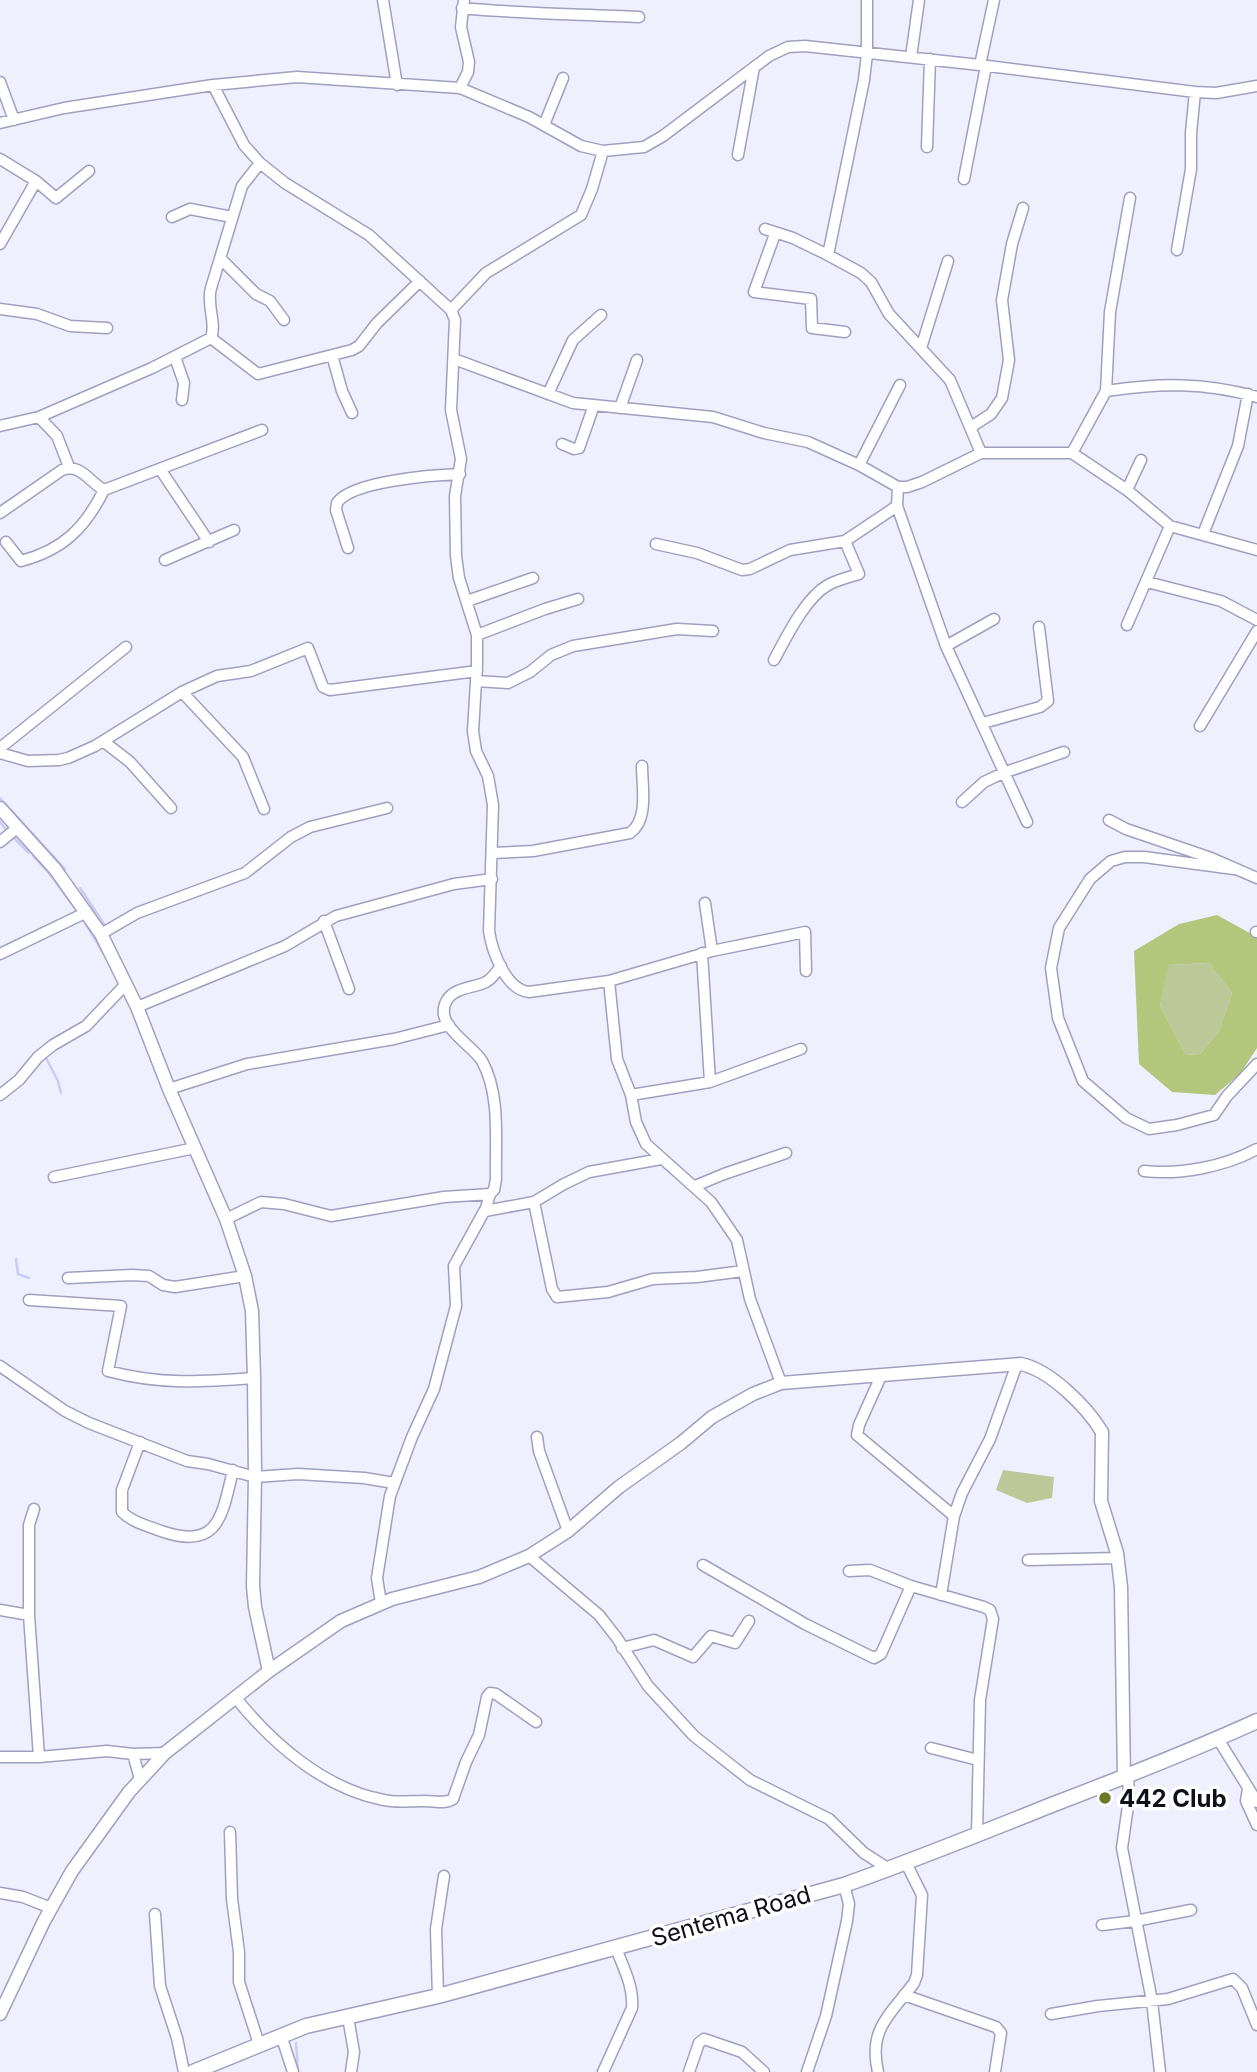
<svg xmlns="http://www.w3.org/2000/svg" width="1257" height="2072" font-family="Inter,sans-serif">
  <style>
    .green { fill: #bcc898 }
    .forest { fill: #b4c57c; fill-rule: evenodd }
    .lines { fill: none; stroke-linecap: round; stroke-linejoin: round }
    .stream { stroke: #c8cbf5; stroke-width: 2.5 }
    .minor-casing { stroke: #9ea0c0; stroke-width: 13 }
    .tertiary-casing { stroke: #9ea0c0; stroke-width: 15 }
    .secondary-casing { stroke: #9ea0c0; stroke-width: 17 }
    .minor { stroke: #fff; stroke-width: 10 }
    .tertiary { stroke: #fff; stroke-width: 12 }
    .secondary { stroke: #fff; stroke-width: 14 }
    .poi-dot { fill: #697926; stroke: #fff; stroke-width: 2.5 }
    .labels { text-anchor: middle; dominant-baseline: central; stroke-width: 7; stroke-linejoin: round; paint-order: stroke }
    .poi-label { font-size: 24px; font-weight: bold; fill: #10101b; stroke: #fff; text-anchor: start }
    .street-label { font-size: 24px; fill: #10101b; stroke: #fff }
  </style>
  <rect width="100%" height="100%" fill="#eff0fe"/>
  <path class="green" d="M1209,963l23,30 -13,38 -19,23 -14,1 -26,-49 7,-41z
    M1003,1470l51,7 -2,21 -25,5 -31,-13z"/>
  <path class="forest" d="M1217,915l40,22v111l-17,26 -25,21 -43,-3 -33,-28 -5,-113 45,-27zM1209,963l23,30 -13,38 -19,23 -14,1 -26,-49 8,-41z"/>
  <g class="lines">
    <path class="stream" d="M0,798l65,71
      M0,822l7,9
      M12,836l17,17
      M33,856l16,17 28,38
      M80,888l26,39
      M84,921l19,32
      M45,1056l13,25 3,12
      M16,1259l2,15 11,4
      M296,2043l2,28"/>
    <defs>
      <path id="minor" d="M383,0l14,85
        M462,8c59,6 118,6 177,9
        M911,57l8,-57
        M980,65l14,-65
        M0,82l14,38
        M213,85l31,60 16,18 25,20 84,52 82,75 4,10 -4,90 10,49 -6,37 1,60 3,22 18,57v30l-4,66 3,20 12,25 5,29 -4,126c3,20 17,59 40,61l80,-11 103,-30 93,-19 1,39
        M460,88l8,-16 1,-10 -8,-35 3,-27
        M0,123l64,-15 149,-23 84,-8 163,11 69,29 52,29 22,5 41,-4 19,-11 106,-80 19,-9 17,-1 175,19 215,27 21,1 41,-7
        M544,125l19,-47
        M927,147l3,-88
        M738,155l16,-88
        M0,159l36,22 20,17 33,-27
        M964,179l22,-113
        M172,217l18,-8 42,8
        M765,229l28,9 35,17 33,18 10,9 18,32 61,66 31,73
        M775,234l-21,58 57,7 1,29 33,4
        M0,244l36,-63
        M1177,250l14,-81v-36l4,-41
        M828,255l36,-175 3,-26v-54
        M221,259l35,35 14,7 14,19
        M0,309l37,5 33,12 37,2
        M451,310l35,-37 95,-58 11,-26 11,-38
        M211,338l47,36 94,-24 7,-4 18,-23 43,-42
        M921,348l27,-87
        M332,355l10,36 10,22
        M175,357l9,26 -2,17
        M454,359l119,44 140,14 51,16 44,9 51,23 39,22h9l15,-5 59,-29h91l55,37 43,36 87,24
        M1106,391c54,-8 98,-9 151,6
        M548,394l25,-54 28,-25
        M620,408l17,-48
        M39,417l18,19 12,31
        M0,426l39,-9 113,-49 59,-30c6,-15 -5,-33 0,-50l31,-102 18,-23
        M971,427l20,-13 11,-16 7,-38 -7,-60 10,-56 11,-36
        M562,444l12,5 5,-1 15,-43
        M1072,453l34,-62 4,-79 20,-114
        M859,465l41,-80
        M160,469l49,73
        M898,487l-1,19 49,140 81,176
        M1127,490l14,-30
        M0,513l62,-43c19,-7 27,12 42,20l158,-60
        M1203,534l35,-88 10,-52
        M6,542l15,19c42,-11 64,-33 83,-71
        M656,544l41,9 45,17 8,-1 40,-19 55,-9 52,-35
        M348,548l-12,-38 1,-7c14,-22 97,-28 123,-29
        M165,560l69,-30
        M1147,582l74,19 36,19
        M467,601l66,-23
        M1127,625l43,-99
        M477,635l68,-26 33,-10
        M946,646l48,-27
        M774,660c12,-22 31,-62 54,-75 9,-5 21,-8 31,-11l-14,-33
        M476,681l32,2 22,-11 21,-17 22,-9 104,-17 36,2
        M182,692l61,65 21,52
        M983,723l57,-16 8,-6 -9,-74
        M1200,726l57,-95
        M103,741l27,21 41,46
        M0,748l126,-101
        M0,753l28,8 31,-1 9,-2 27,-12 87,-54 35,-16 34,-5 57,-23 15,39 7,3 147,-19
        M962,802l22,-20 19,-9 61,-21
        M1109,820l17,9 85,29 46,20
        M0,842l17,-14
        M493,853l40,-2 97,-18c19,-13 12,-47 12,-67
        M1234,869l-90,-12h-19l-14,4 -21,18 -31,49 -8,40 7,50 25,63 43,37 23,11 28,-4 37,-10 13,-19 30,-32
        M705,903l7,48
        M324,921l25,68
        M1256,932h1
        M101,934l36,-21 108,-40 46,-36 19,-10 77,-19
        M702,953l8,129
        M0,954l87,-42
        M609,981l8,78 14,36 79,-13 91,-33
        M137,1007l148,-61 51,-30 118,-32 38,-5
        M169,1089l78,-25 147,-25 55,-14
        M0,1095l19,-15 19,-23 15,-12 33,-19 40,-42
        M631,1095l5,27 10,22 65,58 26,38 13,59 31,84
        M1144,1171c36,4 80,-4 113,-22
        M54,1177l141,-29
        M695,1186l29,-12 62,-21
        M534,1202l18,87 5,8 51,-5 45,-13 44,-2 46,-6
        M485,1211l49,-9 30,-18 25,-12 72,-13
        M226,1219l35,-17 23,2 47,12 113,-19 46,-3
        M68,1278l64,-3 17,1 14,9 12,2 70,-11
        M29,1300l92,6 -13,65c52,14 93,11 146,7
        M0,1366l65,45 24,12 98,38 21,3 47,13 43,-3 66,4 30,5
        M881,1376l-22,49 -2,10 97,81
        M537,1437l2,14 29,80
        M140,1442l-18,48v22c10,10 26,14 39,19 57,20 61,-14 72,-61
        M34,1509l-5,16v90l10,142
        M529,1556l70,59 18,23 31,48 46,50 56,44 79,39 35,34 25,16
        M1028,1560l90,-2
        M703,1565l102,59 69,34 7,-4 30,-68
        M849,1571l21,-1 41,16 73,21 6,3 3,9 -13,81 -3,135
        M941,1595l13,-79 8,-23 28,-54 27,-75
        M381,1603l-4,-25 13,-82 22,-59 22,-48 22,-83 -2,-40 32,-58 4,-14 4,-4 2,-11c-1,-37 5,-84 -14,-118 -10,-17 -50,-36 -35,-61 8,-13 27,-12 39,-18 7,-4 11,-11 15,-16
        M0,1610l29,5
        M622,1648l32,-8 39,17 18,-21 24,7 14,-22
        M235,1697c37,46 89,92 149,103 12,3 25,1 38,1 11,-1 22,4 31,-2l13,-37 13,-27 8,-38 3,-4 6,1 40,28
        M1218,1739l39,63
        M931,1748l47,12
        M133,1754l7,25
        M0,1757h39l68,-6 26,3 32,-1
        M1128,1775l1,24 -7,49 30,153 8,71
        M1248,1789l-2,12 11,24
        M230,1832l2,67 7,53v30l20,62
        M0,1893l23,4 28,11
        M155,1914l5,72 17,52 7,34
        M1102,1925l33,-4 56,-11
        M904,1995l92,32 5,6 -6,39
        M438,1996l-2,-67 8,-53
        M1051,2014l47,-8 70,-7 65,-20 9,9 15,37
        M348,2017l6,35 -3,20
        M281,2035l12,37
        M603,2072l29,-64c2,-21 -9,-41 -16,-60
        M689,2072l10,-29 5,-4 38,13 22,20
        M807,2072l19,-56 21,-95 2,-17 -5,-19
        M878,2072c-10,-43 12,-57 36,-89l3,-8 5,-80 -16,-32"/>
      <path id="tertiary" d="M0,808l55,61 46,65 36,73 32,82 57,130 19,57 7,35 2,67 1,99 -2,109 2,21 14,64
        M0,2014l44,-93 28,-50 57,-79 36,-39 104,-82 72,-50 51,-22 87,-22 50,-21 39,-25 51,-44 62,-44 31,-26 41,-23 28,-11 240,-19c29,6 66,43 81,68l-1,69 16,52 4,34 3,190"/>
      <path id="secondary" d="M193,2072l113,-46 132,-30 406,-111c71,-25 140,-53 210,-81 68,-26 137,-53 203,-83"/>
    </defs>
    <use href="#minor" class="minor-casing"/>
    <use href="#tertiary" class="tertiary-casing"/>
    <use href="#secondary" class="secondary-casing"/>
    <use href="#minor" class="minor"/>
    <use href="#tertiary" class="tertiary"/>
    <use href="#secondary" class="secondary"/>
  </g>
  <circle class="poi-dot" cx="1105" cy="1798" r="7"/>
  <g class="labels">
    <g class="poi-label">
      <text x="1119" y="1798">442 Club</text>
    </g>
    <g class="street-label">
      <text transform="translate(731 1916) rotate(-16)">Sentema Road</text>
    </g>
  </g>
</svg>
